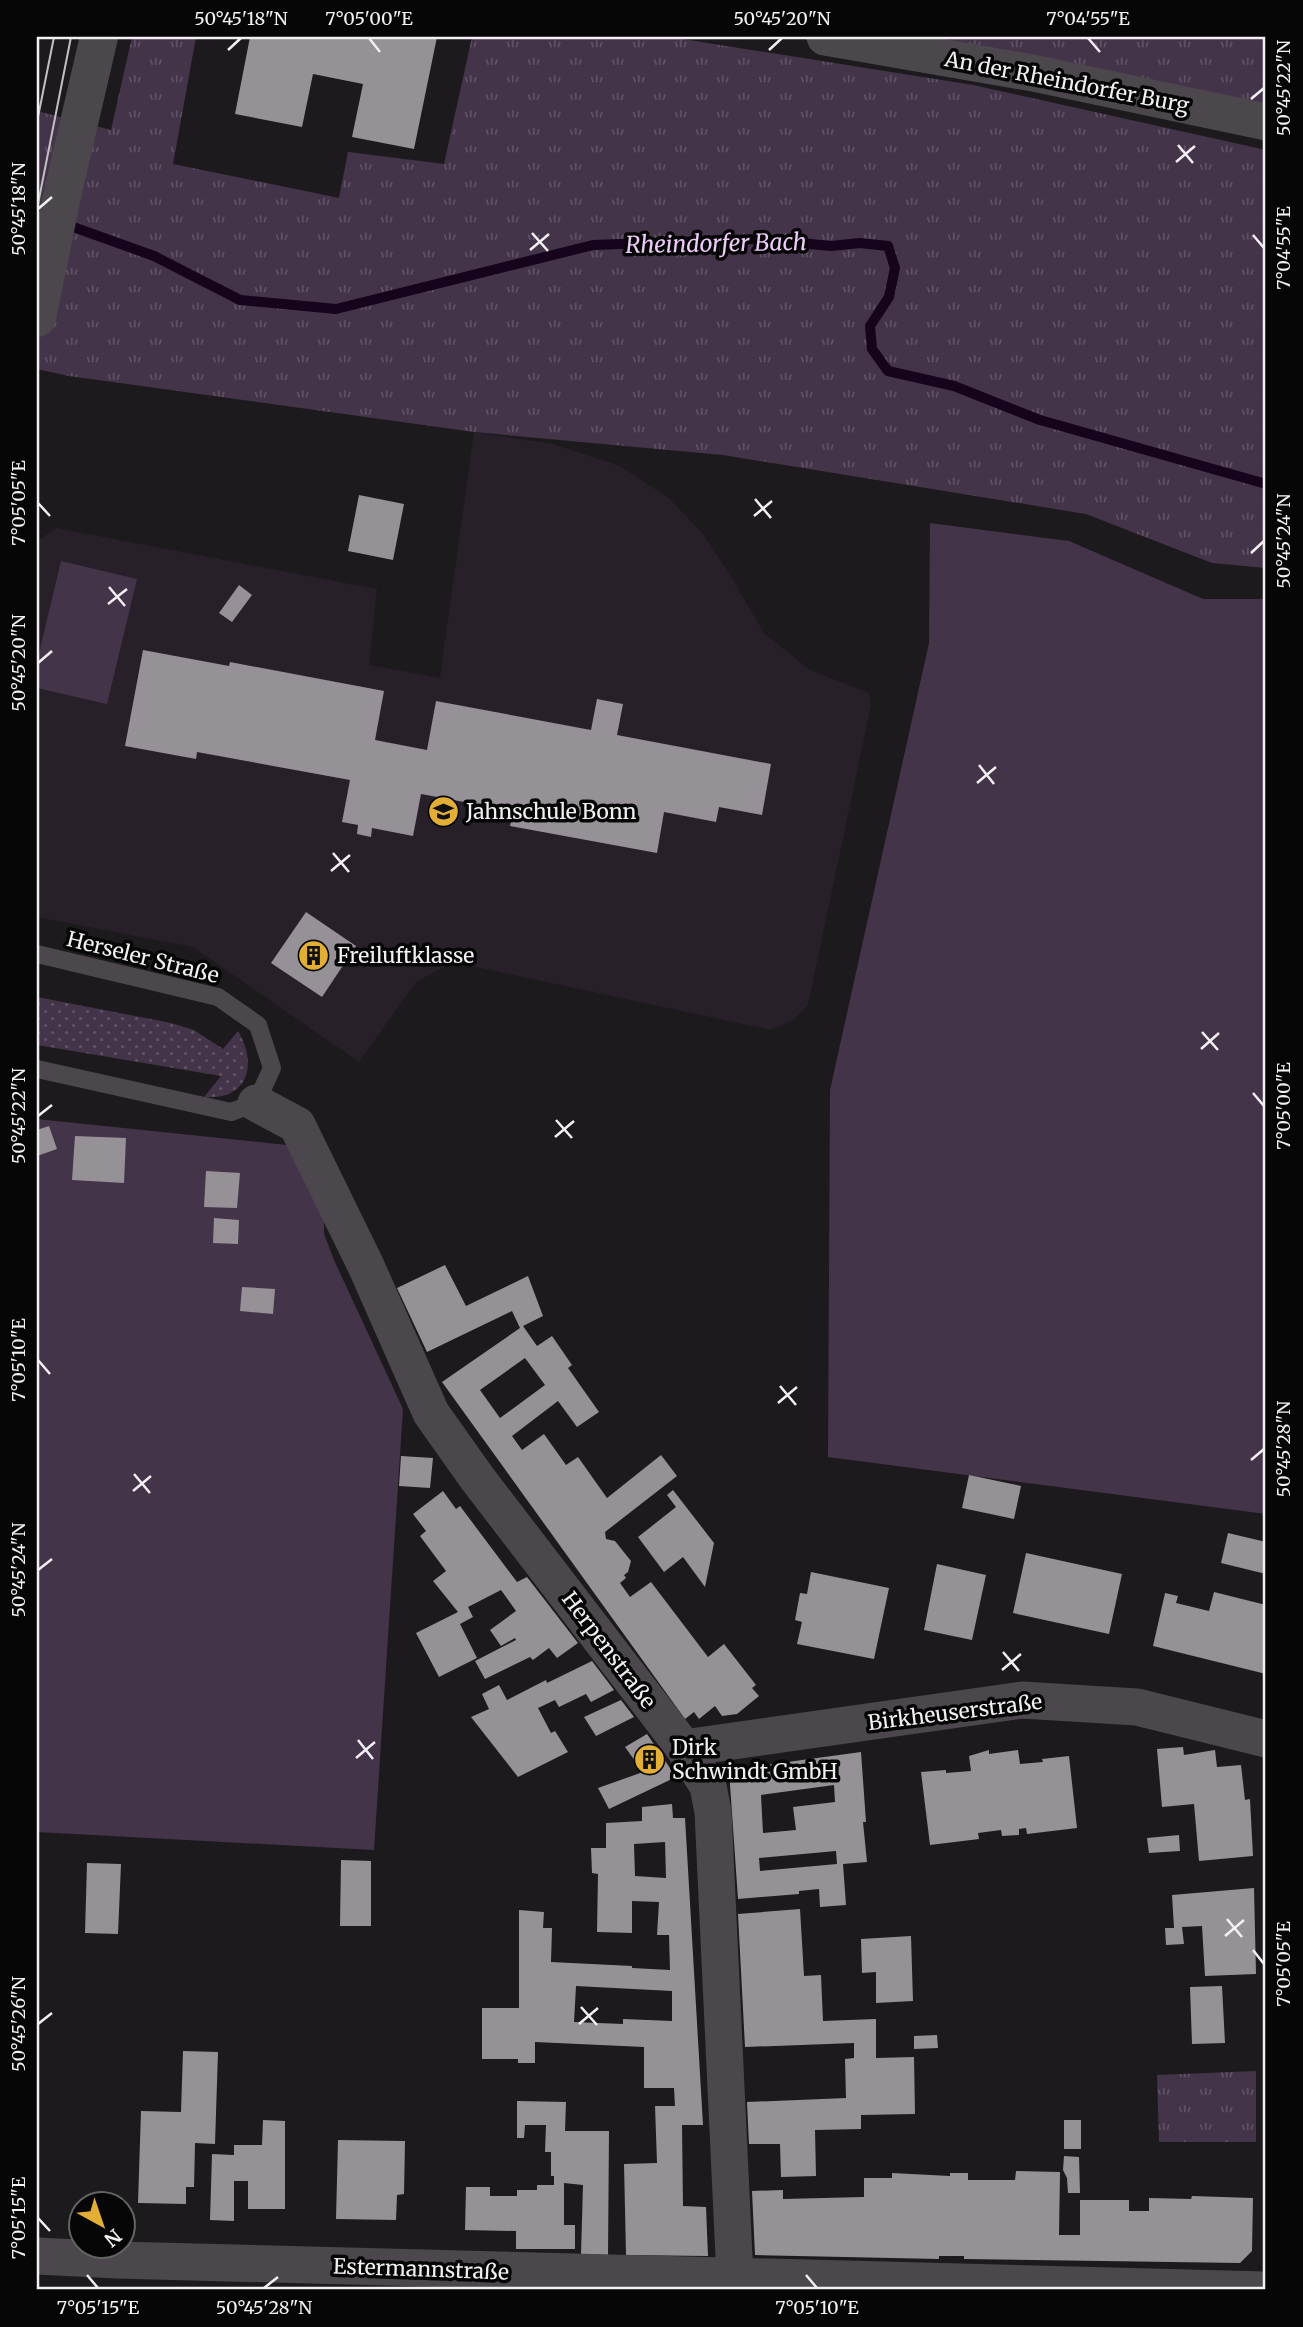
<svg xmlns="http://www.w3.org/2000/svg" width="1303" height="2327" font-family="Merriweather,serif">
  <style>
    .built { fill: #272029 }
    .grass { fill: url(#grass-dots) }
    .park { fill: url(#park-tufts) }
    .garden { fill: #44344a }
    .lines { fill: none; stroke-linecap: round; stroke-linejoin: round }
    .stream { stroke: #16041d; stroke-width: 10 }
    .building { fill: #959197; fill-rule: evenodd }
    .service { stroke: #4b474c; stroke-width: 18 }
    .minor { stroke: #4b474c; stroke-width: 37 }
    .tertiary { stroke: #4b474c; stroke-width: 38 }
    .tram { stroke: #c1bfc2; stroke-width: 2 }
    .ticks { fill: none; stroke: #f2f0f3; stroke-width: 2.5 }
    .labels { text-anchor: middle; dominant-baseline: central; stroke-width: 7; stroke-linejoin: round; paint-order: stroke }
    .street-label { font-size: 21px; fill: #f2f0f3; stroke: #070607 }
    .poi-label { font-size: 21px; fill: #f2f0f3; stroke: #070607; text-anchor: start }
    .water-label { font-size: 23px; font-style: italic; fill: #edccf9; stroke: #070607 }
    .neatline { fill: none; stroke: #f2f0f3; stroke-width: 2.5 }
    .ticks-label { font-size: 18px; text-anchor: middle; fill: #f2f0f3 }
  </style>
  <defs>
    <pattern id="grass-dots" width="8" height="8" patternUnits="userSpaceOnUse" patternTransform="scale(1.75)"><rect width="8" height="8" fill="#44344a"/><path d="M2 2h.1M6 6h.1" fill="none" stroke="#5f5265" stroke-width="1.8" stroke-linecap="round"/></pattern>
    <pattern id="park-tufts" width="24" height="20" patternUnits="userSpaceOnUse" patternTransform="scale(1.75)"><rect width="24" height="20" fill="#44344a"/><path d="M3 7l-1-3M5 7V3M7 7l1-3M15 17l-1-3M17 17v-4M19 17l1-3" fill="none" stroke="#5f5265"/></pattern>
  </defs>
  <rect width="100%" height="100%" fill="#1d1a1e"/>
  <path class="built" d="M474,432l79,12 67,22 50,33 32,34 28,42 34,58 46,37 59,23 2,12 -63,300 -15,15 -22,10 -318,-68 -37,20 -57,80 -166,-115 -156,-30 1,-376 18,-13 321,61 -8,76 71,13z"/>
  <path class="grass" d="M37,997l134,26 23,7 29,19 15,-18c20,33 10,70 -34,66l17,-21 -184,-31z"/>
  <path class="park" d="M132,37h64l-23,127 166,34 9,-46 96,12 28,-127h198l303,48 293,65v418l-54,-5 -126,-49 -363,-59 -249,-23 -405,-56 -32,-7v-258l74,19z
    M893,37h373v69z
    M1256,2071v71h-97l-2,-67z"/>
  <path class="garden" d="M930,523l139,18 134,58h63v915l-438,-57 2,-367 99,-447z
    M61,561l76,18 -30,125 -70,-16v-26z
    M37,1119l259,27 28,61v27l10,26 69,149 -29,441 -337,-18z"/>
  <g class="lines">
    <path class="stream" d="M37,214l117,42 86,44 96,9 257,-64 167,-6 71,7 29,-3 28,3 7,22 -6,29 -19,29 2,23 16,22 66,15 86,34 226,64"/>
  </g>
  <path class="building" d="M250,37h187l-23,112 -62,-12 11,-53 -50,-10 -11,53 -67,-13z
    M359,495l45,9 -11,56 -45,-9z
    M239,585l13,10 -20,27 -13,-9z
    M143,650l86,16 1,-4 154,29 -9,49 52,10 9,-49 155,29 6,-31 26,5 -6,31 154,29 -9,51 -43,-8 -3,15 -52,-10 -7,41 -147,-27 3,-15 -92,-17 -8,42 -41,-8 -1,9 -14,-3 1,-9 -16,-3 8,-42 -153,-28 -1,7 -71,-13z
    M306,912l50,34 -34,51 -51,-34z
    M49,1126l8,23 -20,7v-26z
    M75,1136l51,2 -2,45 -52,-3z
    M206,1171l34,2 -3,35 -33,-1z
    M214,1218l25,2 -1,24 -25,-1z
    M445,1265l21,41 62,-30 15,40 -20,10 14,20 15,-10 20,29 -4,3 31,44 -22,15 -19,-26 -46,35 10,14 22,-16 22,31 12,-8 29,41 54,-43 16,21 -72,56 1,7 9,2 16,20 -3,11 -4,3 2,3 -6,5 10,14 21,-15 57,75 16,-13 32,41 -4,3 7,8 -22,18 -15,2 -7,-10 -16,13 -5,-7 -9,7 -243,-337 78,-54 -8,-17 -85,41 -30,-64zM525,1358l20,27 -45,33 -20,-28z
    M242,1287l33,2 -2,25 -33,-3z
    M401,1456l32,2 -3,30 -31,-2z
    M969,1475l52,11 -7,33 -52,-11z
    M673,1490l41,53 -9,44 -22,-30 -19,15 -26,-35 38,-30 -9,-12z
    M443,1491l13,18 4,-3 57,76 10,-5 51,66 -21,15 -8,-10 -16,12 -3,-3 -45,22 -10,-18 41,-21 -1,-2 -14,8 -11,-16 26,-19 -15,-21 -33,17 5,10 -13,7 17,34 -38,19 -23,-44 42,-21 -25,-31 13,-10 -26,-35 6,-5 -13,-17z
    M1228,1533l38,9v32l-45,-11z
    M1026,1553l96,21 -13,60 -96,-21z
    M937,1564l49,11 -14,65 -48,-10z
    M811,1572l78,16 -15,71 -77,-15 5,-22 -7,-2 5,-27 7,1z
    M1214,1592l52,13 -2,16h2v53l-113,-28 12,-53 13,3 -2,7 33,8z
    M592,1661l22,29 -23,12 -5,-8 -27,13 -4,-7 -17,8 13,25 4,-2 13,21 -50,25 -47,-60 18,-8 -7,-15 17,-9 8,15 39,-20 1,3z
    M621,1700l13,17 -38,19 -12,-19z
    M647,1734l29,43 -67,32 -11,-21 45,-16 -18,-25z
    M1183,1747l1,8 31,-5 2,17 24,-2 4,35 5,-1 3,57 -54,5 -5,-57 -32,3 -5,-58z
    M989,1750v4l29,-4 2,14 23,-2 -1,-3 27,-3 8,72 -50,6 -1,-6 -7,1v6l-17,1 -1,-6 -23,3 1,6 -49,6 -9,-73 25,-2v3l25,-2 -2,-15z
    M861,1752l5,70h-3l4,40 -24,2 3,41 -26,2 -1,-18 -20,2v3l-61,5 -9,-129zM834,1785l1,17 -42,5 3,23 -33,3 -2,-38zM836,1851l1,13 -77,7 -1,-13z
    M672,1804l1,14h12l18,307h-21l1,81 23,1 2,49 -82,-1 -2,-91 33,-1 -2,-57h20l-1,-18h-30v-41l-109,-5v21h-17v-4h-36v-51h37v-98l25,2 -1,16h9l-1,34 81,4v2l38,2 -1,-35h-12l2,-33 -27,-1v32l-35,-1 1,-58 -6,-1 -1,-25h15v-25l36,-2v-14zM665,1842l1,36 -31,-2 -1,-32zM576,1986l96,5v30l-49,-2v5l-49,-2z
    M1179,1835l1,16 -31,2 -2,-15z
    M341,1860l30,1v65h-31z
    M87,1863l34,1 -3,70 -33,-1z
    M1254,1888l2,86 -51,2 -3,-50 -20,1 2,17 -18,1 -1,-17h9l-2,-33z
    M800,1909l4,67 17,-1 2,46 53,-2v39l38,-1 1,57 -54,1v14l-46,1 1,46 -35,1 -1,-33h-31l-2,-42 99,-4 -1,-39 9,-1v-15l-109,4 -7,-133z
    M911,1936l2,65 -37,2v-31l-14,1 -1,-34z
    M1222,1986l3,57 -33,1 -2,-57z
    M937,2035l1,13 -24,1v-13z
    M183,2051l35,1 -3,92 -20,-1 -1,44h-8v17l-48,-1 3,-92 40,1z
    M517,2101l49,1 -1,29h44l-1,124 -27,-1 2,-69 -19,-2v42h11v24h-59v-18l-51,-1 1,-43h24v9h27v-6h20v-5h17v-9h-3v-24h-6l1,-27h-21l-1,13h-7z
    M263,2120l22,1v88h-37v-28h-14v40l-24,-1 2,-66 22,1v-10h28z
    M1064,2120h17v29h-17z
    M338,2140l67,1 -1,53 -7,1 -1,25 -60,-1z
    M1064,2156l15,1 1,36h-12l-1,-15 -4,-8z
    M1016,2171l44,1 -1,63h21v-35h49v11h20v-13l42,1 1,-3 61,2 -1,53 -12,12 -276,-4v-3h-25v3l-184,-4 -3,-64 31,-1v9l81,-2v-19h28v-5l58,3v-3h18v7h47z"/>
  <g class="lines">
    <path class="service" d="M37,954l181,43 40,28 14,43 -16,35 -25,9 -194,-43"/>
    <path class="minor" d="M825,37l208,36 233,49
      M256,1103l41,22 69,141 65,147 46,65 207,270 24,38 5,26 22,466
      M684,1748l338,-48 115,7 129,32
      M37,2256l80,4 1149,30"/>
    <path class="tertiary" d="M37,318l25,-122 37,-159"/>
    <path class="tram" d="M37,122l17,-85
      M37,209l34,-172"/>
  </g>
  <path class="ticks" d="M369,38l11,14M1088,38l12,14M228,50l13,-12M769,50l13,-12M1251,99l13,-11M1178,145l15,18M1176,162l19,-16M38,209l14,-12M532,233l16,18M1253,235l11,13M530,250l19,-16M755,499l16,19M38,503l12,13M754,516l18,-15M1251,553l13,-12M109,587l16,19M108,604l19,-15M38,663l14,-12M979,765l15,19M977,783l19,-16M333,853l16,19M331,871l19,-16M1202,1032l16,18M1201,1049l18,-16M1253,1093l11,13M38,1116l14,-11M556,1120l16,18M555,1137l19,-16M38,1360l12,14M780,1386l16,19M778,1403l19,-16M1251,1460l13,-11M134,1474l16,19M133,1491l18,-15M38,1570l14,-11M1003,1652l16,19M1002,1670l19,-16M358,1740l15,19M356,1758l19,-16M1227,1919l15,18M1225,1936l19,-16M1253,1950l11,14M581,2007l16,18M38,2024l14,-11M579,2024l19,-16M38,2218l12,13M87,2275l11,13M806,2275l11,13M264,2288l14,-11"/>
  <defs>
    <symbol id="school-disc" viewBox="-11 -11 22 22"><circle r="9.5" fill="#e3ae35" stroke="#070607"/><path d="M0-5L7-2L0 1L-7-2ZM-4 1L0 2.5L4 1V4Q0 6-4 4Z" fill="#111"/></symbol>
    <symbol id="building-disc" viewBox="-11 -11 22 22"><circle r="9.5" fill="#e3ae35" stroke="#070607"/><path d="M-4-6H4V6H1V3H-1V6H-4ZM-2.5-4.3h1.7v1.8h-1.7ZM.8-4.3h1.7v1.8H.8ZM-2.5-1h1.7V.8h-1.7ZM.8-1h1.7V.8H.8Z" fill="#111"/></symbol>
  </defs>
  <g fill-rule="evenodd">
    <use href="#school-disc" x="426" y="794" width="35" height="35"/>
    <use href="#building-disc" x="296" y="938" width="35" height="35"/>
    <use href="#building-disc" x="632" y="1742" width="35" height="35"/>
  </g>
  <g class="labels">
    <g class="street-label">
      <text transform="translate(1067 82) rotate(11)">An der Rheindorfer Burg</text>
      <text transform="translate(143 957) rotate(14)">Herseler Straße</text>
      <text transform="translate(609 1650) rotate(53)">Herpenstraße</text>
      <text transform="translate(955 1712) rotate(-7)">Birkheuserstraße</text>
      <text transform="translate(421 2269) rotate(2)">Estermannstraße</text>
    </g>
    <g class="poi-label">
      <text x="466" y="811">Jahnschule Bonn</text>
      <text x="337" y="955">Freiluftklasse</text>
      <text x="672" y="1747">Dirk<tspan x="672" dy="24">Schwindt GmbH</tspan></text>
    </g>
    <g class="water-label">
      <text transform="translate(716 243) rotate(-1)">Rheindorfer Bach</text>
    </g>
  </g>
  <rect width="1303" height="2327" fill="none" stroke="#070607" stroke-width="77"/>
  <g transform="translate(102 2225) rotate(140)"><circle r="33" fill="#070607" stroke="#656465" stroke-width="2"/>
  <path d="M0-5L12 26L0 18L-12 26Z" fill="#e3ae35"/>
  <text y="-10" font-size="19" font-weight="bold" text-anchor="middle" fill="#f2f0f3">N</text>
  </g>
  <rect x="38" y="38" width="1226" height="2250" class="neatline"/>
  <g class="ticks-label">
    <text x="241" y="25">50°45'18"N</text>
    <text x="369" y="25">7°05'00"E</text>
    <text x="782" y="25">50°45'20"N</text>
    <text x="1088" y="25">7°04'55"E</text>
    <text transform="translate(1284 88) rotate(-90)" y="6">50°45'22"N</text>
    <text transform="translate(19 209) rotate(-90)" y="6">50°45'18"N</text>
    <text transform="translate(1284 248) rotate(-90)" y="6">7°04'55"E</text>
    <text transform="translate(19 503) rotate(-90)" y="6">7°05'05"E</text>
    <text transform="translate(1284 541) rotate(-90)" y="6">50°45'24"N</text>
    <text transform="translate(19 663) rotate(-90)" y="6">50°45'20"N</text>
    <text transform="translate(1284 1106) rotate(-90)" y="6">7°05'00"E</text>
    <text transform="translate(19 1116) rotate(-90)" y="6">50°45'22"N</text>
    <text transform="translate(19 1360) rotate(-90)" y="6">7°05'10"E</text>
    <text transform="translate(1284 1449) rotate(-90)" y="6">50°45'28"N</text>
    <text transform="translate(19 1570) rotate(-90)" y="6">50°45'24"N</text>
    <text transform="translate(1284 1964) rotate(-90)" y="6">7°05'05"E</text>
    <text transform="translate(19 2024) rotate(-90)" y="6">50°45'26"N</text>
    <text transform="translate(19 2218) rotate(-90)" y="6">7°05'15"E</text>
    <text x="98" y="2314">7°05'15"E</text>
    <text x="264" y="2314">50°45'28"N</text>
    <text x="817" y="2314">7°05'10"E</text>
  </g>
</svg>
